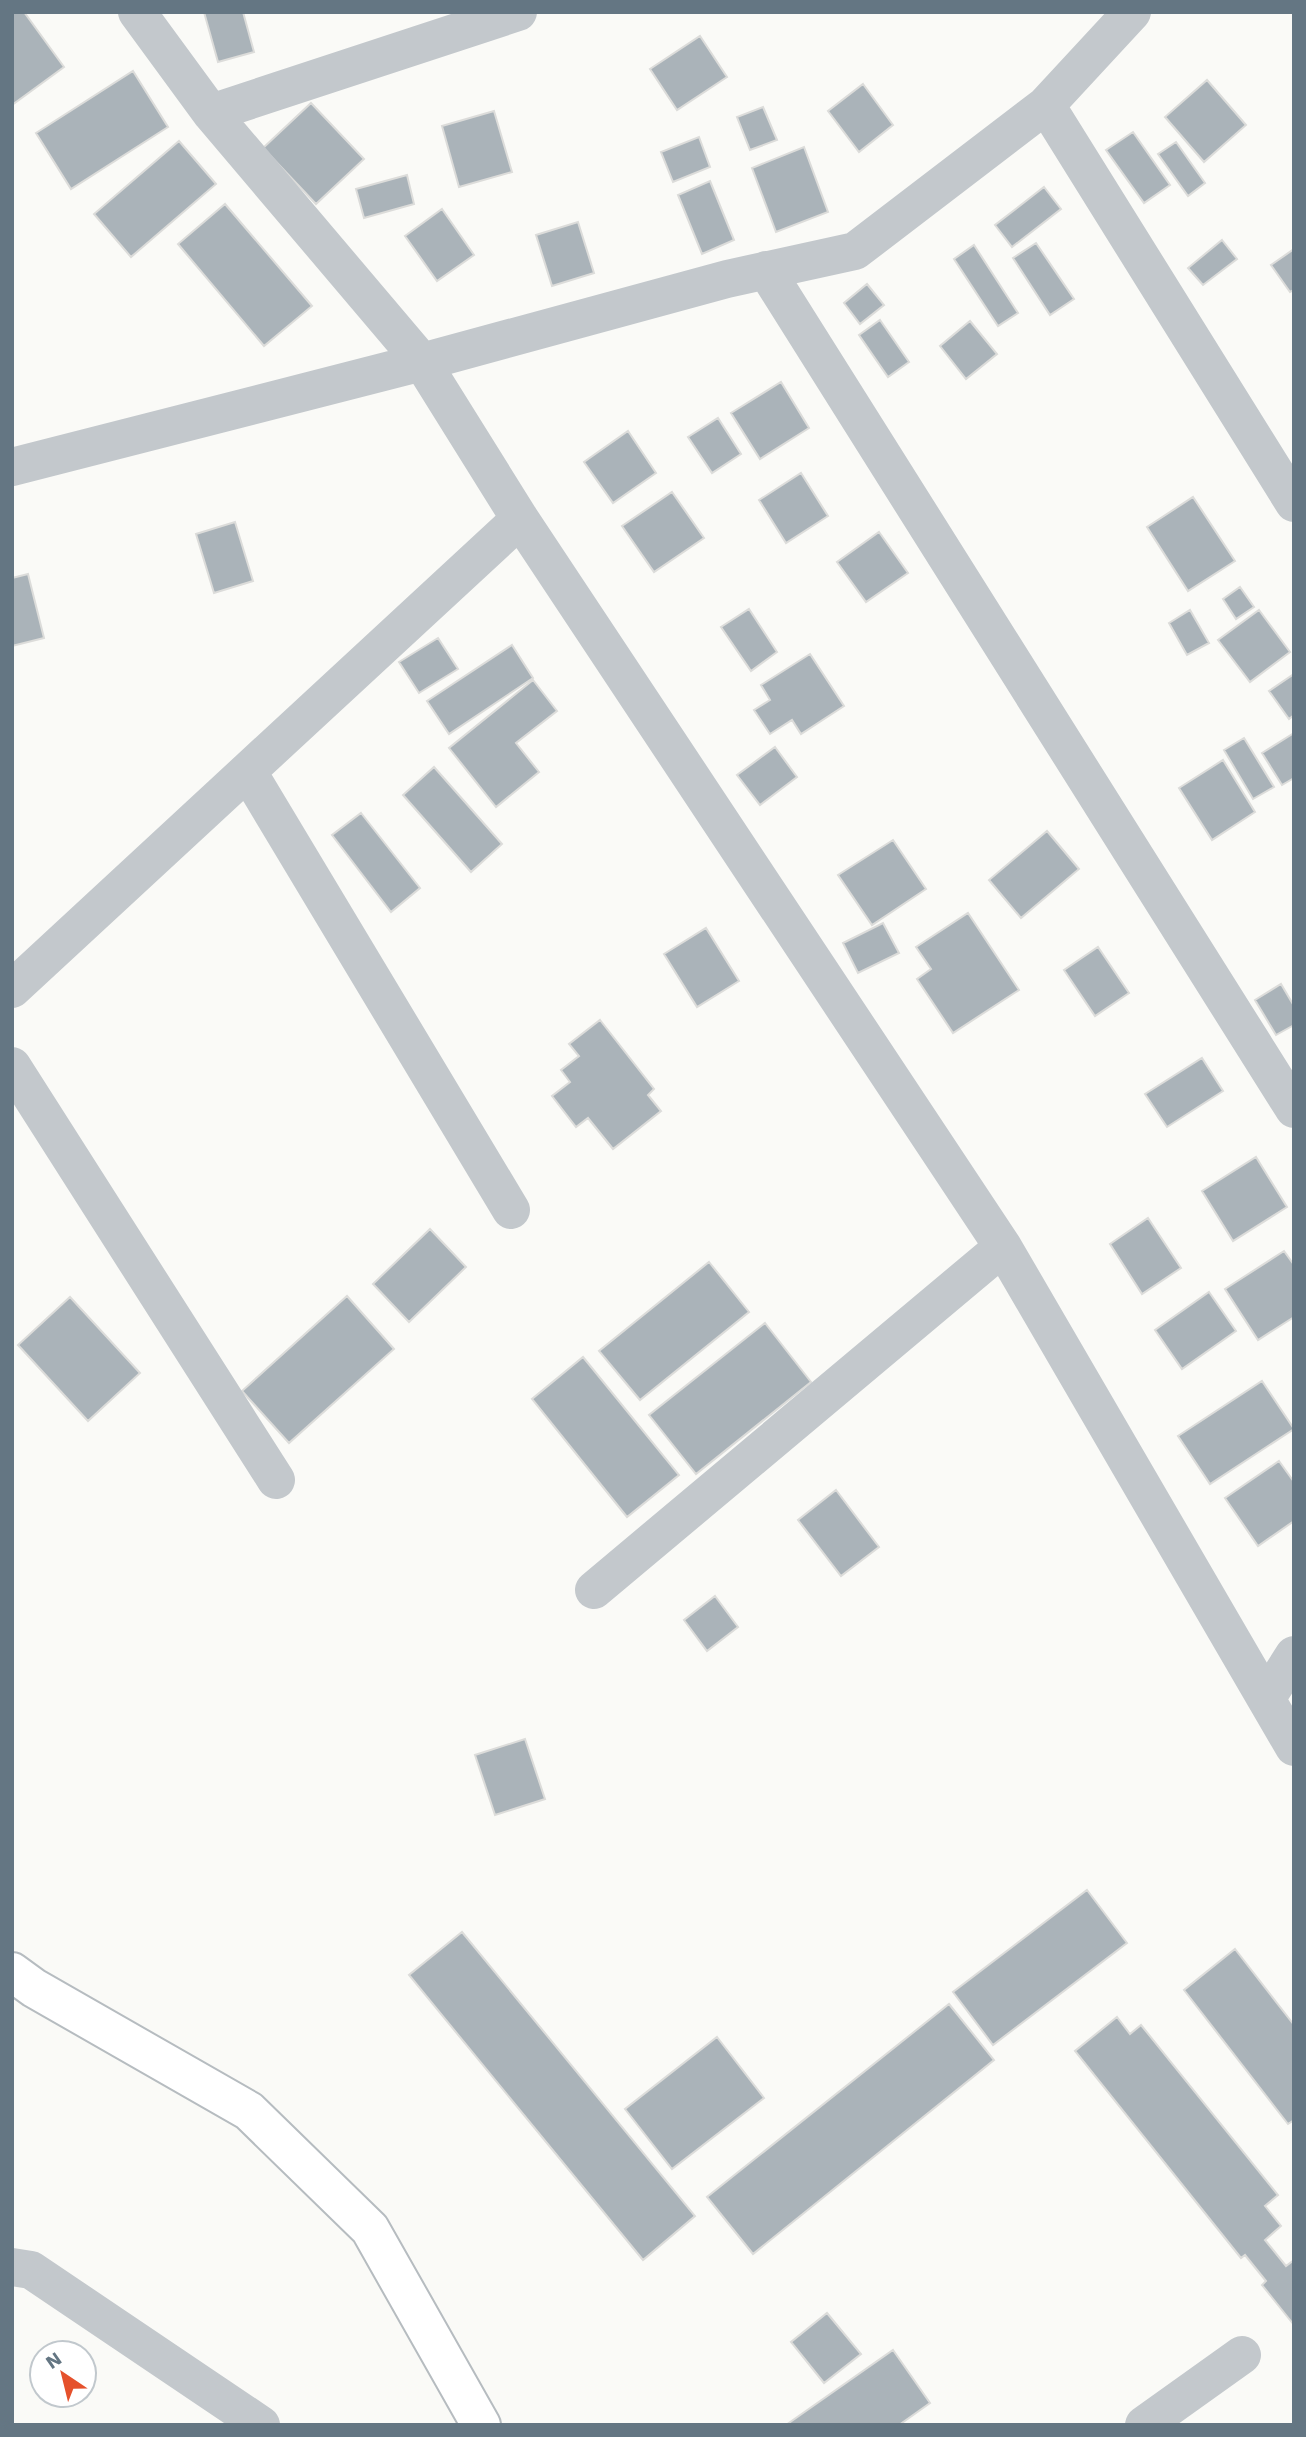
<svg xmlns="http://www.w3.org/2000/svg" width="1306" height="2437" font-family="'Work Sans',sans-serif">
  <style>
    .building { fill: #aab3b9; stroke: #dcdcda; stroke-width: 2 }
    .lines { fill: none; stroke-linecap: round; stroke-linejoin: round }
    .major-casing { stroke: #b6bcc0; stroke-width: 42 }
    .minor { stroke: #c3c8cc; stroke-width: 38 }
    .major { stroke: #fff; stroke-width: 38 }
  </style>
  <rect width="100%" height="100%" fill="#fafaf7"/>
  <path class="building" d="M12,12h12l40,55 -52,38z
    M204,12h39l11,40 -36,10z
    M700,36l27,41 -50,33 -27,-41z
    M133,71l35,56 -97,62 -35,-56z
    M1207,80l39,45 -42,37 -39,-45z
    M863,84l30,41 -34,27 -31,-41z
    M311,103l53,56 -48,45 -53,-56z
    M763,107l14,33 -27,10 -13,-33z
    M494,111l18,61 -53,15 -17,-61z
    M1133,132l37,53 -26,18 -38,-53z
    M699,137l11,30 -37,15 -12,-30z
    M179,141l37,43 -85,73 -37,-43z
    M1176,142l29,41 -17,13 -30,-42z
    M804,147l24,65 -52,20 -24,-64z
    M407,175l7,29 -50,14 -8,-29z
    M710,181l24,59 -32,14 -24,-59z
    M1044,187l17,22 -49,38 -17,-22z
    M225,204l87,102 -48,40 -86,-102z
    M442,209l32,46 -37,26 -32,-45z
    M578,222l16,51 -42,13 -16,-51z
    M1222,240l15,19 -34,26 -15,-17z
    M1036,243l38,56 -24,16 -37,-57z
    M974,245l44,68 -20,13 -44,-67z
    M1294,249v41l-4,2 -19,-27z
    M867,284l17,21 -24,19 -16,-21z
    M880,320l29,42 -21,15 -29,-42z
    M970,321l27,33 -31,25 -26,-33z
    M781,382l28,46 -49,31 -29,-46z
    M718,418l23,36 -29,19 -24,-36z
    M628,431l28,42 -43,30 -29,-41z
    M801,473l27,43 -42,27 -27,-43z
    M672,492l32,46 -50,34 -32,-46z
    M1193,497l42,64 -47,30 -41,-64z
    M235,522l18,59 -39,12 -18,-59z
    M879,532l29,41 -42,29 -29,-40z
    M28,574l16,64 -32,8v-68z
    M1240,587l14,20 -18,12 -13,-20z
    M749,609l28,43 -26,19 -30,-44z
    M1190,610l19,33 -22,12 -18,-32z
    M1259,610l31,42 -40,30 -32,-42z
    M438,638l20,31 -39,24 -20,-31z
    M512,645l21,33 -84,56 -22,-33z
    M810,654l34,52 -43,28 -9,-14 -22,14 -16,-24 16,-10 -9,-15z
    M1294,674v41l-5,4 -20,-28z
    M533,680l24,31 -41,32 23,29 -43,35 -47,-59z
    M1294,733v45l-12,7 -20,-32z
    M1244,738l30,49 -21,12 -29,-49z
    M775,747l22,30 -37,28 -23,-30z
    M1223,760l32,52 -43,28 -33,-52z
    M434,767l68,77 -31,28 -68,-77z
    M361,813l59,75 -29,24 -59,-77z
    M1047,831l32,38 -58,49 -32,-38z
    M893,840l33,49 -54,36 -34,-50z
    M968,913l51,77 -66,43 -36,-54 14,-10 -15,-22z
    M883,923l16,30 -41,20 -15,-30z
    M706,928l33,53 -42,26 -33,-53z
    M1098,947l31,46 -34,23 -31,-46z
    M1281,984l13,22v19l-18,10 -21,-35z
    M600,1020l54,69 -6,6 13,16 -48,38 -25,-31 -12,9 -24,-31 18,-14 -9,-12 18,-14 -10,-12z
    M1202,1058l21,33 -56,36 -22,-33z
    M1256,1157l31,50 -54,34 -31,-50z
    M1148,1218l33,50 -39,26 -32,-50z
    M430,1229l36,38 -57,55 -36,-38z
    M1284,1251l10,14v52l-36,23 -33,-51z
    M709,1262l40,50 -109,88 -41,-49z
    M1209,1292l27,39 -54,38 -27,-39z
    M347,1296l47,53 -105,94 -47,-52z
    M70,1297l70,76 -52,48 -70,-76z
    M765,1323l46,59 -115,92 -47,-59z
    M583,1357l96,118 -52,42 -95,-118z
    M1262,1381l32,48 -84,55 -32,-48z
    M1279,1461l15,21v39l-36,25 -33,-48z
    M836,1490l43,57 -38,29 -43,-56z
    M715,1596l23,31 -31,24 -23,-31z
    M525,1739l20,60 -50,16 -20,-60z
    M1087,1890l40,53 -134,102 -40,-53z
    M462,1932l233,284 -52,44 -234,-285z
    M1235,1949l59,76v95l-6,4 -104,-134z
    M949,2004l45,56 -241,194 -46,-57z
    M1117,2017l13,17 11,-9 137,170 -13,11 16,20 -16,14 21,26 8,-6v65l-32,-40 4,-4 -21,-26 -4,3 -166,-207z
    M717,2037l47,61 -92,71 -47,-60z
    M827,2313l34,41 -37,29 -33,-41z
    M893,2350l37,53 -31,22h-113z"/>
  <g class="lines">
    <defs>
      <path id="major" d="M12,1972l22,16 215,123 121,118 111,196"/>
    </defs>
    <use href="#major" class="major-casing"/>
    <path class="minor" d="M137,12l74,101 211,249 98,157 483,728 291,500
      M1046,105l248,398
      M211,113l307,-101
      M766,270l528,839
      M12,467l410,-105 305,-83 128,-28 191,-146 86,-93
      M248,772l263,438
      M12,989l508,-470
      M12,1066l264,414
      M594,1590l409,-343
      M1266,1699l28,-44
      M12,2267l19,3 230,155
      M1144,2425l98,-70"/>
    <use href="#major" class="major"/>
  </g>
  <rect width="1306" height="2437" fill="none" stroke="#647683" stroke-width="28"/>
  <g transform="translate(63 2374) rotate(325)"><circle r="33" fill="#ffffff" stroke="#c1c8cd" stroke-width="2"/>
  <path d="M0-5L12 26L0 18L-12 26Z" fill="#e5512c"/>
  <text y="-10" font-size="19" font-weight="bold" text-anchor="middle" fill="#647683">N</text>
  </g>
</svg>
